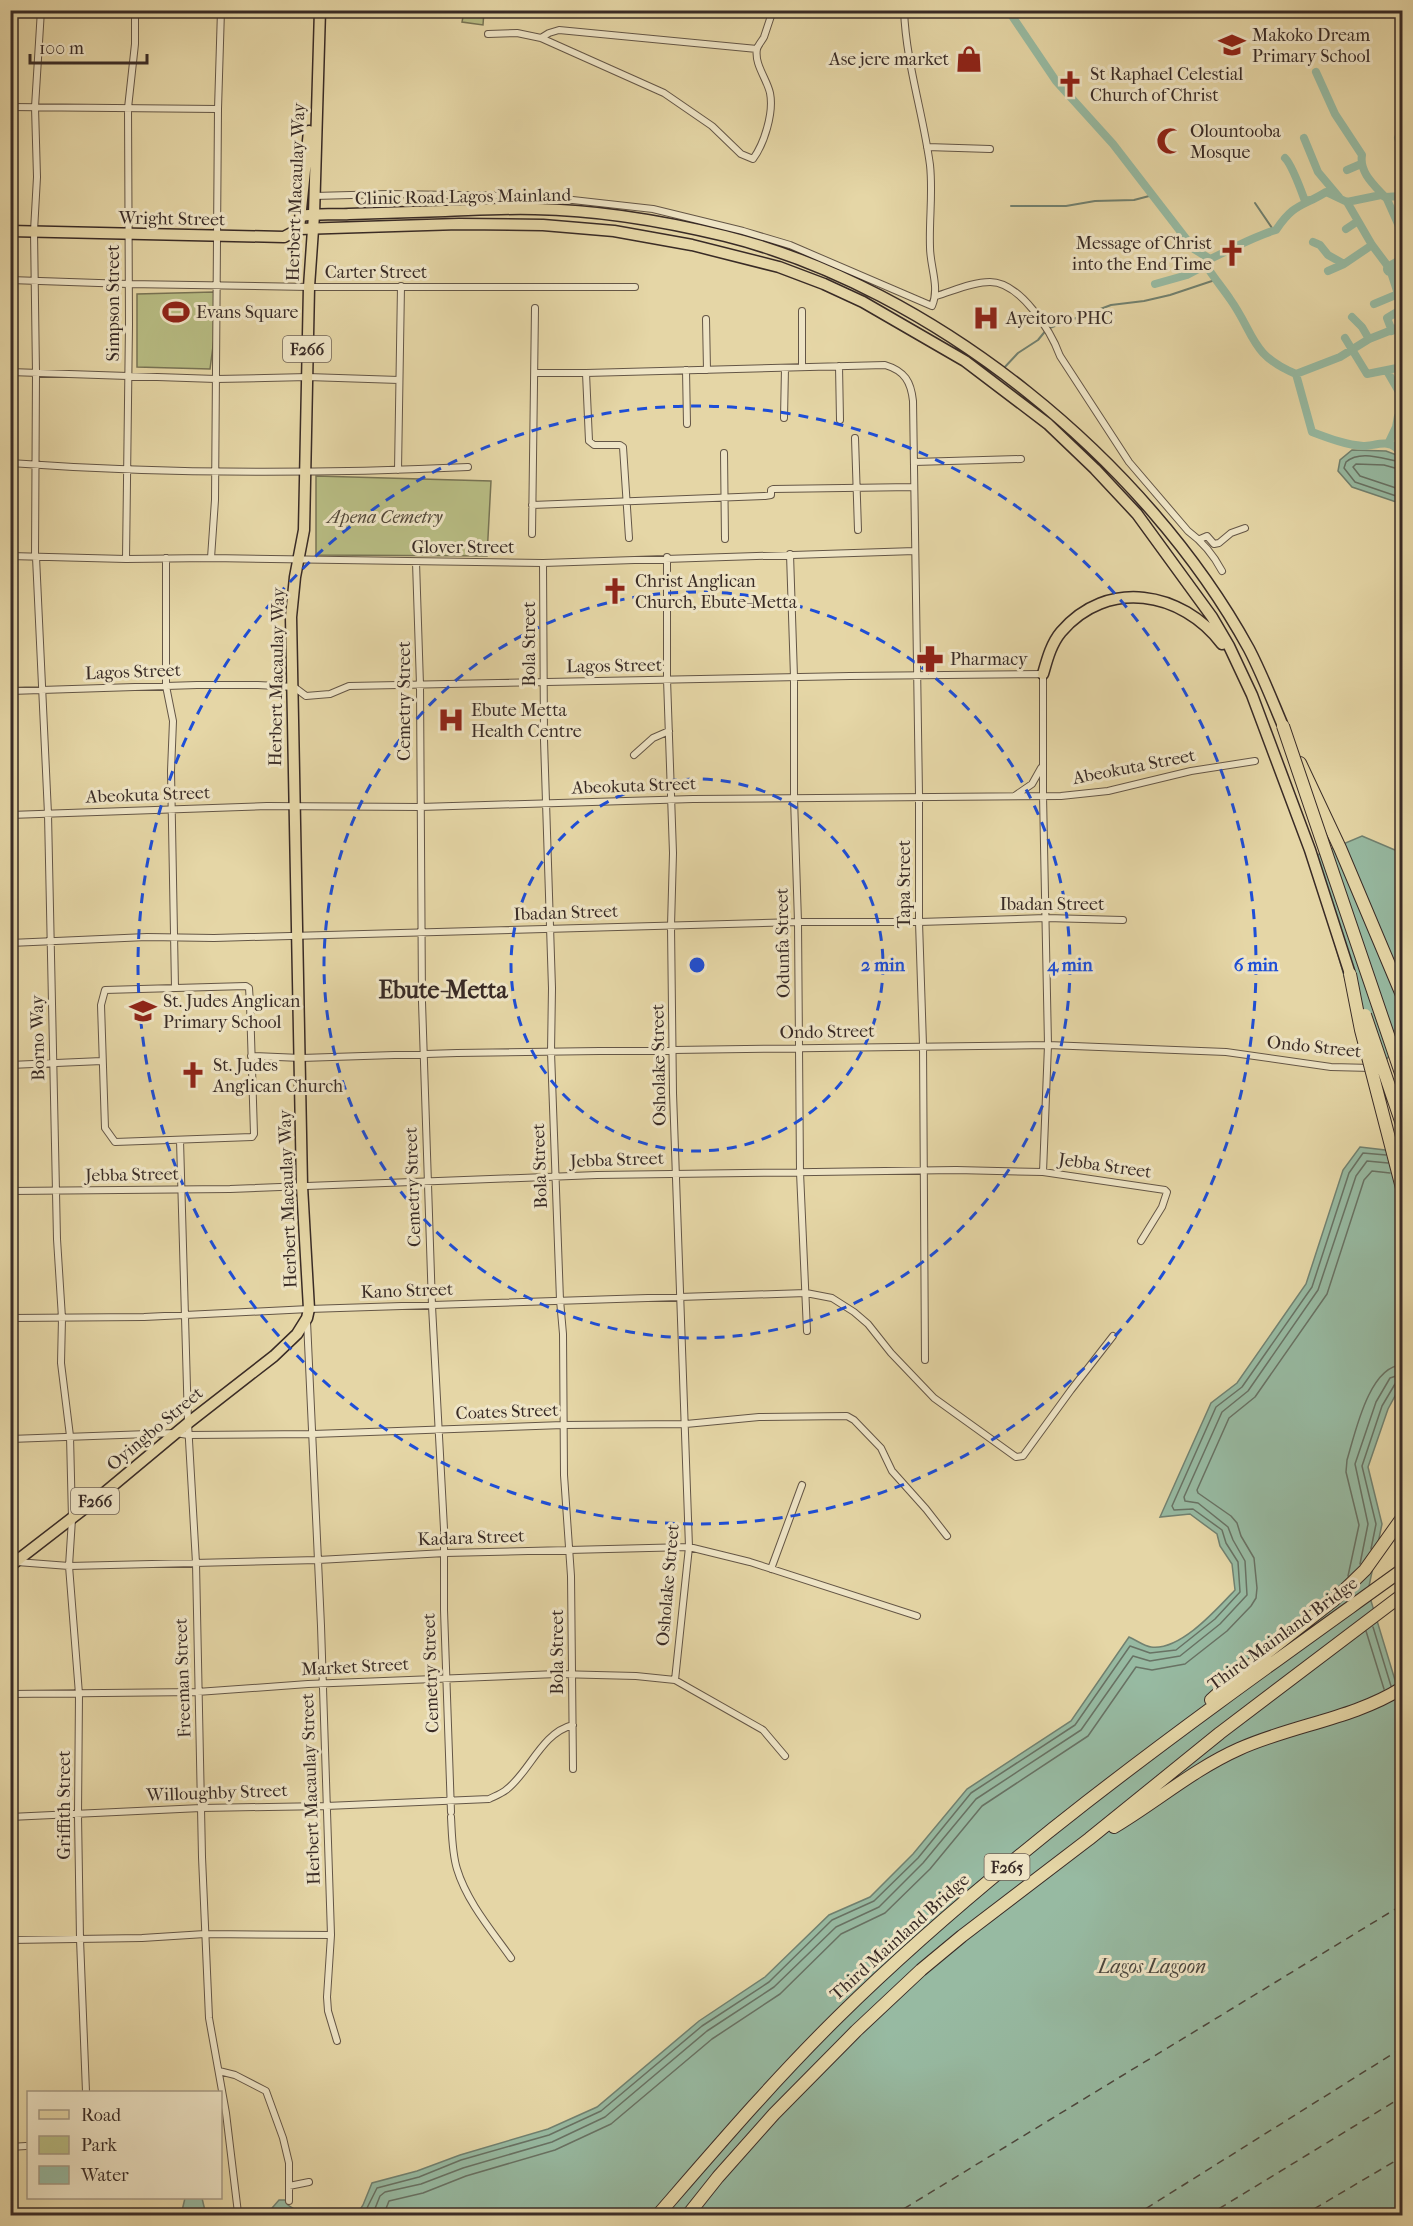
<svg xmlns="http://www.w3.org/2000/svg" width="1413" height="2226" font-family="'IM FELL French Canon',serif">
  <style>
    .green { fill: #b8bd84; stroke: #787455; stroke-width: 1.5 }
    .water { fill: #97baa2; stroke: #718170; stroke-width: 1.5 }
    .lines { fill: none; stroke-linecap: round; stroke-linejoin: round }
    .shore { stroke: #687264; stroke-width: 1.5 }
    .stream { stroke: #718170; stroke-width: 2 }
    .canal { stroke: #97baa2; stroke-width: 8 }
    .river { stroke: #97baa2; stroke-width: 14 }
    .ferry { stroke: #4c483f; stroke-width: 1.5; stroke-dasharray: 8 6; stroke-linecap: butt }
    .minor-casing { stroke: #645646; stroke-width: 8 }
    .primary-casing { stroke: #392b26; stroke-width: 13 }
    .trunk-casing { stroke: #392b26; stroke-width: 13 }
    .motorway-casing { stroke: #392b26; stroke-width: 14 }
    .minor { stroke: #eee4c5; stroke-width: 6 }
    .primary { stroke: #e5d6a6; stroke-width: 10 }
    .trunk { stroke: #e5d6a6; stroke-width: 10 }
    .motorway { stroke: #e5d6a6; stroke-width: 12 }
    .motorway-bridge-casing { stroke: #392b26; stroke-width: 14; stroke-linecap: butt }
    .motorway-bridge { stroke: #e5d6a6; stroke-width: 12 }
    .ring { fill: none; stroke: #1d4ed8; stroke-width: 3; stroke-dasharray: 10 8 }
    .labels { text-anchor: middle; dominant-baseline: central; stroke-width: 6; stroke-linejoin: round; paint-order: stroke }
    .shield { fill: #eee4c5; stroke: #6f6256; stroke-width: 1.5 }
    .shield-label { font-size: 16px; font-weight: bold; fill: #392b26 }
    .poi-label { font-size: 18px; fill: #392b26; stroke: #eee4c5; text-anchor: start }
    .street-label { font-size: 18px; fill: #392b26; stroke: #eee4c5 }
    .park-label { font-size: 18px; font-style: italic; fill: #524839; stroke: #eee4c5 }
    .water-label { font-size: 20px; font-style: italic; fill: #4c483f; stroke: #eee4c5 }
    .district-label { font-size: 24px; font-weight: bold; fill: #392b26; stroke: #eee4c5 }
    .centre { fill: #1d4ed8; stroke: #eee4c5; stroke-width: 3 }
    .ring-label { font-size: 18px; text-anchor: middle; font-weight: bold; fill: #1d4ed8; stroke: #eee4c5; stroke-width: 6; stroke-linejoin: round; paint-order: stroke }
  </style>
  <rect width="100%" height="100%" fill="#e5d6a6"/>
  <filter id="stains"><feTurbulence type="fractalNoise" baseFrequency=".00333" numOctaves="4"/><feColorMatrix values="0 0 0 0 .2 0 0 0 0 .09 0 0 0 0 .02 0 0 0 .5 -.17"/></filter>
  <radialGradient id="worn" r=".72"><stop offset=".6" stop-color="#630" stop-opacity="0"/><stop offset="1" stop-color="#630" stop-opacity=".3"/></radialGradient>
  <path class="green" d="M464,11h20l-1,14 -21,-3z
    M214,292l1,39 -5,38 -73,-2v-73z
    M316,476l175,5 -4,75 -171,-1z"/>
  <path class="water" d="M1352,450l34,1 16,6v47l-50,-17 -14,-16 2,-11z
    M1362,836l40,17v186l-22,29 -8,-9 -27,-80 -35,-121z
    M1360,1147l42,5v231l-14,26 -20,58 14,57 -14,67 34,112v512l-1046,1 7,-11 9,-22 45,-12 43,-16 88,-26 49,-22 102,-86 66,-44 64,-62 41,-18 43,-43 54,-65 104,-68 58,-84c7,3 15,9 22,10 29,4 65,-37 84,-57l-3,-26 -12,-18 -3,-12 -27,-20 -30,3 51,-114 26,-20 69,-99 37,-114z
    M185,2198h17l4,17h-25z
    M279,2200h6l3,5 6,4 2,6 -25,1 1,-8z"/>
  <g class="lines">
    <path class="shore" d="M1402,462c-17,-2 -41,-13 -56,0l-2,6 11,14 47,16
      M1402,470l-18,-5 -28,-1 -3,3 7,9 42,14
      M1371,1549l5,-25 -14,-58 20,-60 13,-22 7,-3
      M1360,1564l8,-40 -13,-60 21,-62 14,-24 12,-4
      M1348,1576l11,-51 -13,-53 1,-12c8,-26 22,-94 55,-95
      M1373,1627l18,59
      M1366,1631l18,58
      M363,2216l14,-28 42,-11 42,-17 88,-25 52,-24 101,-85 67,-44 63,-62 42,-19 44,-43 53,-65 104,-68 55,-79 20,7 26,-3 39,-31 25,-27 -2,-30 -12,-19 -4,-13 -29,-21 -19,1 -2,-4 44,-99 26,-20 70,-100 37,-114 14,-20 23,2
      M372,2216l8,-20 5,-4 36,-8 42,-16 89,-26 53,-25 102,-86 67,-44 62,-60 43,-20 44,-44 53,-64 105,-69 52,-74 17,5 30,-5 40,-32 27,-29 -2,-34 -12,-21 -5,-13 -30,-24 -13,-2 -1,-4 38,-85 26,-21 70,-101 38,-114 11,-15 21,2
      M383,2216l6,-15 34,-8 43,-17 89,-26 56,-26 101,-85 68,-45 61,-60 44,-21 45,-44 52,-63 106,-70 48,-69 16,3 33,-6 42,-33 24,-25 5,-8 1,-10 -3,-30 -13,-22 -4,-13 -6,-7 -33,-23 -1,-3 32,-72 26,-21 72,-103 37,-114 8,-9 18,2"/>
    <path class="stream" d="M1255,203l19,28
      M1011,206h55l29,-5 39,-1 19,-5
      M1003,369l15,-16 20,-13 9,-11 64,-24 33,-4 26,-6 45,-15"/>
    <path class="canal" d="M1008,10l48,71 57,63 81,105 16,10 -4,6c7,12 16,22 24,34 25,35 20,56 66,75l16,58c16,6 34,13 51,14 10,0 24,-6 32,1 8,5 6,14 7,21
      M1316,72l19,42 27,41c-3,17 12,30 23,42
      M1304,138l14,34 21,25
      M1398,138l4,10
      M1285,158c7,7 16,32 20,43l5,-1
      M1347,170l14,-6
      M1386,197l16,36
      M1347,202l25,43 18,24 8,25 4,6
      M1346,229l12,-8
      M1313,242l7,3 8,10 16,9 28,-19
      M1210,259c22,-10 44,-23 66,-29 18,-27 26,-23 50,-38l21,10 34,-7 4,2 17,-1
      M1328,271l16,-7
      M1155,284l32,-9 19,-10
      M1374,304l24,-10
      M1352,317l10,10 7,12
      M1392,331l-5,-13 15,-9
      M1345,338l22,36 35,-7
      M1387,371l15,26
      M1296,374l44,-17 29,-18 33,-13
      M1388,444l8,-17 2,-11 4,-2"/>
    <path class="river" d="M1390,269l12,-7"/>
    <path class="ferry" d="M892,2216l510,-311
      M1134,2216l268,-168
      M1207,2216l195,-119
      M1302,2216l100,-59"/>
    <defs>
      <path id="minor" d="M488,34l29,-1 24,5 123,55 48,33 29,28 12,5c11,-15 21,-46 17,-66 -3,-14 -16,-29 -13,-44 1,-4 5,-8 7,-12 3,-9 6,-18 9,-27
        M541,38l8,-5 10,-3 198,19
        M10,107l208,2
        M927,147l63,2
        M314,196l74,-2 149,2 116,13 90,22 47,14 142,61c8,-19 -2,-39 -2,-59 -1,-28 3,-54 0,-82 -7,-52 -24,-102 -26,-155
        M10,280l118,4 181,3h326
        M936,296c17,-5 36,-14 54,-14 30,0 61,49 70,74l69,106 59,69c15,11 25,23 34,40
        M802,311v56
        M706,319l1,51
        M839,366l1,54
        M686,370l1,54
        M10,372l206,7 92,-2 91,3
        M535,373h51l299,-8c20,6 26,17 28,36l6,394v127l4,123 2,315
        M586,373l3,68 5,4h26l3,2 6,91
        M784,418l1,-50
        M855,438l3,92
        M724,453l1,86
        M914,462l107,-3
        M10,463c151,11 307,11 458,4
        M398,470l3,-184
        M532,505l233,-9 6,-1v-5l2,-1 141,-2
        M532,534l3,-226
        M1200,539l7,-3 7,8 5,-1 12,-10 14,-5
        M790,554l4,123v121l4,124 2,250 7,159
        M10,556l116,3 85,-1 332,5 372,-12
        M35,557l1,-184 -2,-142 3,-54 -2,-70 6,-97
        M36,557l12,257 9,425 5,79 -1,45 9,73 2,83 -3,47 10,128 -1,121 2,124 6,153
        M667,557v122l6,174 -2,73 2,167 16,454 -14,133
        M166,558v128l7,35 -2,50 4,217
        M211,558l4,-58 3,-391 3,-99
        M126,559l3,-235 -1,-216 7,-64v-34
        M416,562l4,123 2,317 10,304 12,223v81l7,202
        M543,563l1,177 8,248 -1,64 9,248 3,34 1,141 7,101 2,193
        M10,691l187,-6h61l36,2 12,9 24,-2 19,-8 501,-10 193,-2v121l5,250 -5,127
        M634,755l19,-17 16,-7
        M1016,795l16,-11 9,-16
        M10,815l257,-9 153,1 273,-8 368,-3 47,-5 83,-20 64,-10
        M10,943l137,-6 67,1 584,-16h121l127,-4 77,2
        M246,986l3,2 1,16 4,130 -2,3 -137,5 -10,-14 -4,-123 4,-15z
        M251,1056l50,2 156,-5 591,-8 178,7 105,15 41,1
        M10,1065l92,-4
        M180,1140l8,283 8,140 6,294 7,161 17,95 12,100
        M10,1191l220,-2 367,-14 359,-5 87,2 122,18 2,2 -5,15 -21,34
        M10,1318l134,-1 165,-8 497,-16 26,5 22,14 14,12 23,29 43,45 82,59 7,-1 48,-66 42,-54
        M307,1321l14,305 10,309 -4,62 1,14 9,30
        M10,1439l166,-6 12,2 125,-1 250,-9 123,-1 73,-7 88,-1 7,4 27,28 11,23 34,38 21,27
        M17,1562l52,4 249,-6 127,-7 244,-6 61,15 167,54
        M771,1569l31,-84
        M10,1694l187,-2 111,-8 249,-10 79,2 39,4 88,50 22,26
        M10,1817l191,-9 125,-2 163,-7c6,-3 12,-5 17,-9 24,-18 35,-57 67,-65
        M451,1817c1,17 1,36 6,52 10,33 35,62 54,89
        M10,1940l132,-2 63,-4 126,1
        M219,2071l16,4 31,16 17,47 6,25v38
        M10,2147l16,-1
        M289,2186l20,-4"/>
      <path id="primary" d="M301,216c15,-3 33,-1 48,-2 32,-1 64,-2 96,-3 30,-1 60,-3 90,-2 64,1 128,12 190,27 209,52 421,225 524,413 13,25 23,51 34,77
        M299,229l160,-5 84,1 71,6 78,14 87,22 45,17 39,18 102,59 83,63 47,45 42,45 75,103 17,29 23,49 58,155 40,124
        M1043,674c4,-14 8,-30 18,-42 46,-54 121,-41 161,12"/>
      <path id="trunk" d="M10,231l274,6 15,-8 10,-98
        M10,1566l88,-68 90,-75 86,-67 23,-22 10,-16 2,-9 -7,-123 -11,-569 4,-40 9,-47 5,-243 5,-72 6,-205"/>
      <path id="motorway" d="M1300,763l40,85 62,147
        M1211,1700l31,-28 92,-72 31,-30 37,-52
        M1114,1827c42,-25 80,-58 125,-78 53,-24 114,-30 163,-61
        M657,2216c59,-68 117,-136 181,-199 172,-169 370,-307 564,-447
        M687,2216l31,-39 56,-63 82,-83 65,-61 41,-34 127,-97 131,-106 182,-138"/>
    </defs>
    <use href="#minor" class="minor-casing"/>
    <use href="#primary" class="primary-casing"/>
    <use href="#trunk" class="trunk-casing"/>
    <use href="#motorway" class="motorway-casing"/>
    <use href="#minor" class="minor"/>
    <use href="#primary" class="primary"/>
    <use href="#trunk" class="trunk"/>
    <use href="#motorway" class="motorway"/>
    <defs>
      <path id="motorway-bridge" d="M1283,726l119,350
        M1350,974l11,56 41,158
        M1365,1015l37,109"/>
    </defs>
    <use href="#motorway-bridge" class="motorway-bridge-casing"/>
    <use href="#motorway-bridge" class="motorway-bridge"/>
  </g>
  <g class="ring">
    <circle cx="697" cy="965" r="186"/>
    <circle cx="697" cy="965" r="373"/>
    <circle cx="697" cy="965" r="559"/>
  </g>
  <defs>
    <symbol id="school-bare" viewBox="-9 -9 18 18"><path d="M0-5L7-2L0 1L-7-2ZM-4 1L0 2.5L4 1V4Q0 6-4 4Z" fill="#8f2418" stroke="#eee4c5" stroke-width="2.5" paint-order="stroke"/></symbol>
    <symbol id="shop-bare" viewBox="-9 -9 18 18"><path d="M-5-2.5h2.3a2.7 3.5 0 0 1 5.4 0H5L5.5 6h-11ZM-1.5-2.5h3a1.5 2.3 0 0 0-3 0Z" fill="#8f2418" stroke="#eee4c5" stroke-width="2.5" paint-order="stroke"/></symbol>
    <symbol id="church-bare" viewBox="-9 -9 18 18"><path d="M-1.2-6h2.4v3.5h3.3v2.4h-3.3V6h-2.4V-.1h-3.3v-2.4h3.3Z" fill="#8f2418" stroke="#eee4c5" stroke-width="2.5" paint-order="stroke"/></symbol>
    <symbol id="mosque-bare" viewBox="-9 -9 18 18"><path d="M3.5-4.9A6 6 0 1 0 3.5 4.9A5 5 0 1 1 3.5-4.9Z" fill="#8f2418" stroke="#eee4c5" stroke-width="2.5" paint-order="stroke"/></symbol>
    <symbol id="stadium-bare" viewBox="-9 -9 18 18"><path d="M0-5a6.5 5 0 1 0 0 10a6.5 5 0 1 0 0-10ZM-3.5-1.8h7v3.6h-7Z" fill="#8f2418" stroke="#eee4c5" stroke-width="2.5" paint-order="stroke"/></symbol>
    <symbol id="hospital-bare" viewBox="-9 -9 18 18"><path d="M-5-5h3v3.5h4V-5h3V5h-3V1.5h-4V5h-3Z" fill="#8f2418" stroke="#eee4c5" stroke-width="2.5" paint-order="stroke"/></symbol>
    <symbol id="pharmacy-bare" viewBox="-9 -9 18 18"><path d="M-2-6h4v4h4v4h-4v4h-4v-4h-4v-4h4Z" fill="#8f2418" stroke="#eee4c5" stroke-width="2.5" paint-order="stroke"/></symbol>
  </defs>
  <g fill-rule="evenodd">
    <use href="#school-bare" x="1213" y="26" width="38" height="38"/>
    <use href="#shop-bare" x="950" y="40" width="38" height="38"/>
    <use href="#church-bare" x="1051" y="65" width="38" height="38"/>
    <use href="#mosque-bare" x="1151" y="122" width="38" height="38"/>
    <use href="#church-bare" x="1213" y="234" width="38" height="38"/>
    <use href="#stadium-bare" x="157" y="293" width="38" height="38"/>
    <use href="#hospital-bare" x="967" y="299" width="38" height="38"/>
    <use href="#church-bare" x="596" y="572" width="38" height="38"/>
    <use href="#pharmacy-bare" x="911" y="640" width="38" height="38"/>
    <use href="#hospital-bare" x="432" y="701" width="38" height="38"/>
    <use href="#school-bare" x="124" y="992" width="38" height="38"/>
    <use href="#church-bare" x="174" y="1056" width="38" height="38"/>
  </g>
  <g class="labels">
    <g class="shield">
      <rect x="283" y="336" width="48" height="26" rx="4.5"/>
      <rect x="71" y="1488" width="48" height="26" rx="4.5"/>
      <rect x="984.5" y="1854" width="45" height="26" rx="4.5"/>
    </g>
    <g class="shield-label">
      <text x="307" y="349">F266</text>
      <text x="95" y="1501">F266</text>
      <text x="1007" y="1867">F265</text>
    </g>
    <g class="poi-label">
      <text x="1252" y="35">Makoko Dream<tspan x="1252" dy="21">Primary School</tspan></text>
      <text x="949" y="59" text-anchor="end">Ase jere market</text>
      <text x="1090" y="74">St Raphael Celestial<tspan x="1090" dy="21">Church of Christ</tspan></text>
      <text x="1190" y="131">Olountooba<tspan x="1190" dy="21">Mosque</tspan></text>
      <text x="1212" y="243" text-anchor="end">Message of Christ<tspan x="1212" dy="21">into the End Time</tspan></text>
      <text x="196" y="312">Evans Square</text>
      <text x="1006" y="318">Ayeitoro PHC</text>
      <text x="635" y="581">Christ Anglican<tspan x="635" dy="21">Church, Ebute-Metta</tspan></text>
      <text x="950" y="659">Pharmacy</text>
      <text x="471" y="710">Ebute Metta<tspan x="471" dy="21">Health Centre</tspan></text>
      <text x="163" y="1001">St. Judes Anglican<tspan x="163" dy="21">Primary School</tspan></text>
      <text x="213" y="1065">St. Judes<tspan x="213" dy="21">Anglican Church</tspan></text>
    </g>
    <g class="street-label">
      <text transform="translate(296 192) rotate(-88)">Herbert Macaulay Way</text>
      <text transform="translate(463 197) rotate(-1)">Clinic Road Lagos Mainland</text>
      <text transform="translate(172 219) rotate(1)">Wright Street</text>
      <text x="376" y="272">Carter Street</text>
      <text transform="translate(113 303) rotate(-90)">Simpson Street</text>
      <text x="463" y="547">Glover Street</text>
      <text transform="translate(529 644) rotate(-90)">Bola Street</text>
      <text transform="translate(614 666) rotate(-1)">Lagos Street</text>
      <text transform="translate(133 672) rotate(-2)">Lagos Street</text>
      <text transform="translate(277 677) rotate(-89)">Herbert Macaulay Way</text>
      <text transform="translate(404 701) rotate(-90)">Cemetry Street</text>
      <text transform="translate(1134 767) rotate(-11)">Abeokuta Street</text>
      <text transform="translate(634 786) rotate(-2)">Abeokuta Street</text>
      <text transform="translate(148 795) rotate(-2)">Abeokuta Street</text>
      <text transform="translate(904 884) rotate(-90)">Tapa Street</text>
      <text x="1052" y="904">Ibadan Street</text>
      <text transform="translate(566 913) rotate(-2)">Ibadan Street</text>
      <text transform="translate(783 943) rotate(-91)">Odunfa Street</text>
      <text transform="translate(827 1032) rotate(-1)">Ondo Street</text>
      <text transform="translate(38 1038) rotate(-91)">Borno Way</text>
      <text transform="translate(1314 1047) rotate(6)">Ondo Street</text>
      <text transform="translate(659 1065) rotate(-91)">Osholake Street</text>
      <text transform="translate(617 1160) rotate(-2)">Jebba Street</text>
      <text transform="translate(540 1166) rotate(-92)">Bola Street</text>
      <text transform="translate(1105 1166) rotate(8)">Jebba Street</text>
      <text transform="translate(132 1175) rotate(-1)">Jebba Street</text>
      <text transform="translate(413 1187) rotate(-92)">Cemetry Street</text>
      <text transform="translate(288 1199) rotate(-92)">Herbert Macaulay Way</text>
      <text transform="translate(407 1291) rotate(-2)">Kano Street</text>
      <text transform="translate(507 1412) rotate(-2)">Coates Street</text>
      <text transform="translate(155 1429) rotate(-40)">Oyingbo Street</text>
      <text transform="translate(471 1538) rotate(-2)">Kadara Street</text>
      <text transform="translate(668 1585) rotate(-85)">Osholake Street</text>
      <text transform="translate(1283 1634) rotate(-36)">Third Mainland Bridge</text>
      <text transform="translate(557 1652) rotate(-90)">Bola Street</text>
      <text transform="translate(355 1667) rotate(-3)">Market Street</text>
      <text transform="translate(431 1673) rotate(-92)">Cemetry Street</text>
      <text transform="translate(183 1678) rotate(-92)">Freeman Street</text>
      <text transform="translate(311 1789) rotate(-92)">Herbert Macaulay Street</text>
      <text transform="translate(217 1793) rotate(-2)">Willoughby Street</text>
      <text transform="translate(64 1805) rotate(-90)">Griffith Street</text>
      <text transform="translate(900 1937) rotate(-42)">Third Mainland Bridge</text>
    </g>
    <g class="park-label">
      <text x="385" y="517">Apena Cemetry</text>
    </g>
    <g class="water-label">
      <text x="1152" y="1966">Lagos Lagoon</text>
    </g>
    <g class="district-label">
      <text x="443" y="990">Ebute-Metta</text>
    </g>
  </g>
  <circle cx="697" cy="965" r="9" class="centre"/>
  <g class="ring-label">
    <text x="883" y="971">2 min</text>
    <text x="1070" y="971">4 min</text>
    <text x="1256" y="971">6 min</text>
  </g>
  <rect width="1413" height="2226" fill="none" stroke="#e5d6a6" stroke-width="36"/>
  <rect x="12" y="12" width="1389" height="2202" fill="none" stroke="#392b26" stroke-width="3"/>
  <rect x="18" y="18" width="1377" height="2190" fill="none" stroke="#392b26" stroke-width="1.5"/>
  <rect x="27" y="2091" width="195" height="108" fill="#eee4c5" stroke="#a69a85" stroke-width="1.5"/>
  <rect x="39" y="2110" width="30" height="9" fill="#e5d6a6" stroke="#a69a85" stroke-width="1.5"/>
  <text x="81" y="2121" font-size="18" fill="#392b26">Road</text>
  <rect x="39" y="2136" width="30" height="18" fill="#b8bd84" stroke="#a69a85" stroke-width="1.5"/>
  <text x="81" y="2151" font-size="18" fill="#392b26">Park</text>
  <rect x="39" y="2166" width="30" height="18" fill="#97baa2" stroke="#a69a85" stroke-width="1.5"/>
  <text x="81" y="2181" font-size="18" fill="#392b26">Water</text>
  <path d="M30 54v9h117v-9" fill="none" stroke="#392b26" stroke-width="3"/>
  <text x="39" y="54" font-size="18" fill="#392b26" stroke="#eee4c5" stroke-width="4.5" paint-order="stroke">100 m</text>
  <rect width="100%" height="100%" filter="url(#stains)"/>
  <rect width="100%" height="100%" fill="url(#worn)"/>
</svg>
